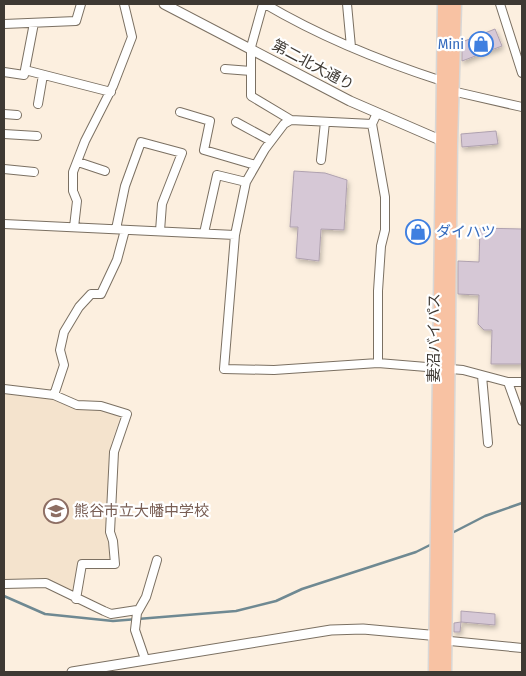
<svg xmlns="http://www.w3.org/2000/svg" width="526" height="676" font-family="'Fira Sans Condensed','Noto Sans JP',sans-serif">
  <style>
    .built { fill: #f4e3cd }
    .lines { fill: none; stroke-linecap: round; stroke-linejoin: round }
    .stream { stroke: #6f8992; stroke-width: 2.5 }
    .building { fill: #d6c8d6; stroke: #afa1af; filter: url(#shadow) }
    .minor-casing { stroke: #7b7062; stroke-width: 10 }
    .tertiary-casing { stroke: #7b7062; stroke-width: 11 }
    .trunk-casing { stroke: #d8d7d6; stroke-width: 15 }
    .minor { stroke: #fff; stroke-width: 8 }
    .tertiary { stroke: #fff; stroke-width: 9 }
    .trunk { stroke: #f8c2a3; stroke-width: 12 }
    .labels { text-anchor: middle; dominant-baseline: central; stroke-width: 4.5; stroke-linejoin: round; paint-order: stroke }
    .shop-label { font-size: 15px; fill: #366cbe; stroke: #fff; text-anchor: end }
    .street-label { font-size: 15px; fill: #3e3933; stroke: #fff }
    .education-label { font-size: 15px; fill: #785e54; stroke: #fff; text-anchor: start }
  </style>
  <defs>
    <filter id="shadow"><feDropShadow dx="1.5" dy="3" stdDeviation="2.5" flood-color="#0004"/></filter>
  </defs>
  <rect width="100%" height="100%" fill="#fcefdf"/>
  <path class="built" d="M4,392l50,7 16,8 35,3 16,5 -10,29 -3,39 -1,56 5,18 -3,3h-29l-5,32 -4,1 -25,-14 -42,2z"/>
  <g class="lines">
    <path class="stream" d="M450,534l35,-18 37,-13
      M4,596l41,18 68,7 123,-10 40,-10 26,-12 114,-37 16,-8"/>
  </g>
  <path class="building" d="M495,29l7,17 -40,15v-19z
    M496,131l2,13 -36,3 -1,-13z
    M294,171l31,2 22,7 -3,50 -23,-1 -2,32 -23,-3 2,-31h-8z
    M480,228l42,1v135h-31l1,-34h-8l-6,-6 1,-29 -21,-1v-33l21,1z
    M461,611l34,3v11l-34,-3z
    M461,622l-1,10h-6v-9z"/>
  <g class="lines">
    <defs>
      <path id="minor" d="M263,4l-12,43v49l40,24
        M265,4c56,33 115,57 177,77
        M347,4l4,43
        M500,4l22,69
        M4,24l72,-3 5,-17
        M225,69l26,2
        M25,70l86,22
        M4,72l20,3 10,-52
        M452,91l70,16
        M38,104l5,-29
        M180,112l30,9 -6,29 51,15
        M377,113l-5,11 13,73v33l-4,16 -3,45v72
        M4,114l13,1
        M236,122l35,19
        M372,124l-81,-4 -7,4 -19,25 -19,33 -11,53 -11,134 50,1 104,-7 85,7 45,12h14
        M4,134l33,2
        M321,160l4,-38
        M78,162l27,9
        M4,169l30,3
        M4,224l231,11
        M74,227l3,-26 -4,-10v-19l12,-31 28,-55 19,-49 -8,-33
        M116,229l9,-43 16,-44 41,11 -20,51 -2,27
        M204,233l13,-58 29,7
        M482,376l6,67
        M508,382l14,39
        M4,389l50,6 23,10 24,1 26,8 -13,38 -4,80 3,9 2,23h-33l-6,35
        M54,395l10,-30 -4,-15 4,-18 15,-25 12,-13h10l16,-34 8,-30
        M4,584l42,-1 58,28 7,3 26,-4
        M446,636l4,5 72,7
        M145,659l-10,-29 2,-17 9,-16 11,-37"/>
      <path id="tertiary" d="M164,4l186,97 97,42
        M72,672l259,-42 32,-1 77,7"/>
      <path id="trunk" d="M435,672l9,-668
        M445,672l6,-528 4,-140"/>
    </defs>
    <use href="#minor" class="minor-casing"/>
    <use href="#tertiary" class="tertiary-casing"/>
    <use href="#trunk" class="trunk-casing"/>
    <use href="#minor" class="minor"/>
    <use href="#tertiary" class="tertiary"/>
    <use href="#trunk" class="trunk"/>
  </g>
  <defs>
    <symbol id="shop-ring" viewBox="-11 -11 22 22"><circle r="9.5" fill="#fff" stroke="#3f7fe0" stroke-width="1.5"/><path d="M-5-2.5h2.3a2.7 3.5 0 0 1 5.4 0H5L5.5 6h-11ZM-1.5-2.5h3a1.5 2.3 0 0 0-3 0Z" fill="#3f7fe0"/></symbol>
    <symbol id="school-ring" viewBox="-11 -11 22 22"><circle r="9.5" fill="#fff" stroke="#8d6e63" stroke-width="1.5"/><path d="M0-5L7-2L0 1L-7-2ZM-4 1L0 2.5L4 1V4Q0 6-4 4Z" fill="#8d6e63"/></symbol>
  </defs>
  <g fill-rule="evenodd">
    <use href="#shop-ring" x="467" y="30" width="28" height="28"/>
    <use href="#shop-ring" x="404" y="218" width="28" height="28"/>
    <use href="#school-ring" x="42" y="497" width="28" height="28"/>
  </g>
  <g class="labels">
    <g class="shop-label">
      <text x="464" y="44">Mini</text>
      <text x="436" y="232" text-anchor="start">ダイハツ</text>
    </g>
    <g class="street-label">
      <text transform="translate(313 65) rotate(28)">第二北大通り</text>
      <text transform="translate(434 338) rotate(-90)">妻沼バイパス</text>
    </g>
    <g class="education-label">
      <text x="74" y="511">熊谷市立大幡中学校</text>
    </g>
  </g>
  <rect width="526" height="676" fill="none" stroke="#3e3933" stroke-width="10"/>
</svg>
